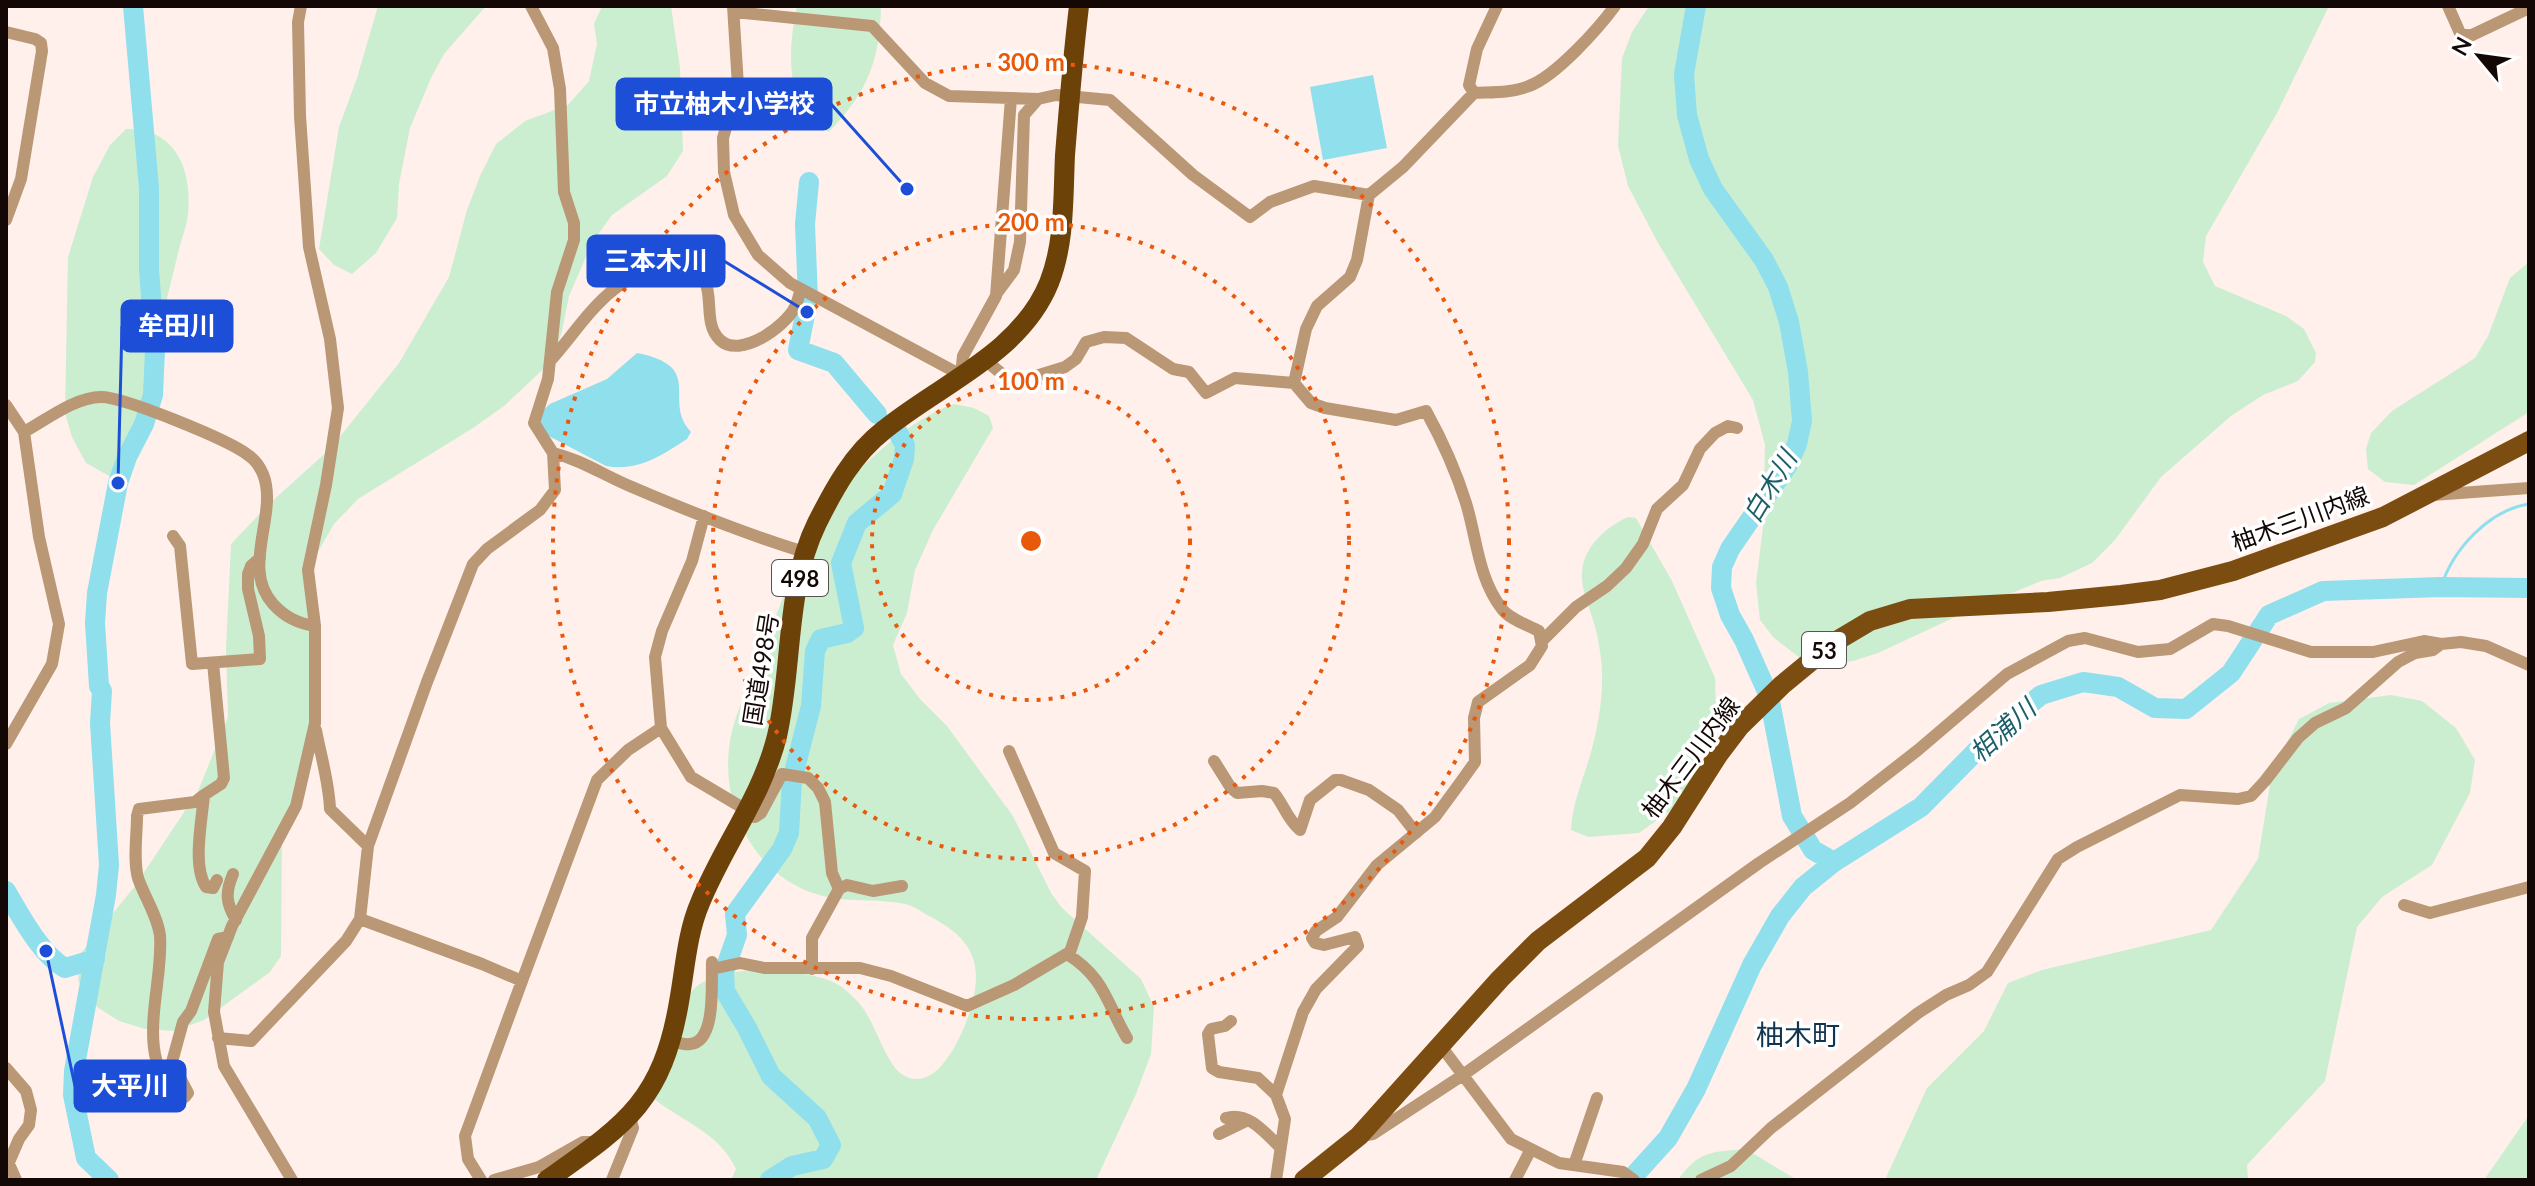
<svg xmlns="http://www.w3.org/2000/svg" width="2535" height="1186" font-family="Lato,'Noto Sans JP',sans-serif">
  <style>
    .green { fill: #cbeed1 }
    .water { fill: #8fdfed }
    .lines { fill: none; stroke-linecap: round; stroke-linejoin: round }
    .stream { stroke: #8fdfed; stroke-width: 3 }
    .river { stroke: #8fdfed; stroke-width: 20 }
    .minor { stroke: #ba9775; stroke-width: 12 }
    .primary { stroke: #7c4d11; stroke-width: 20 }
    .trunk { stroke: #6d4208; stroke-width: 20 }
    .ring { fill: none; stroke: #e8590c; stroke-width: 4; stroke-dasharray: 4 8 }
    .labels { text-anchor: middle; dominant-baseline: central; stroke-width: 7; stroke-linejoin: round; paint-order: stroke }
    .shield { fill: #fff; stroke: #5a5250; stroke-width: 2 }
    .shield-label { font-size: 22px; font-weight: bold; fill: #130805 }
    .street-label { font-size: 24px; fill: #130805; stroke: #fff }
    .water-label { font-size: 26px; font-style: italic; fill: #1d5f69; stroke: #fff }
    .quarter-label { font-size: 28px; fill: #11354e; stroke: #fff }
    .centre { fill: #e8590c; stroke: #fff; stroke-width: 4 }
    .ring-label { font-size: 24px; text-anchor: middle; font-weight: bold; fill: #e8590c; stroke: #fff; stroke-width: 7; stroke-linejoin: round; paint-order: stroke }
    .leader { fill: none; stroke: #1d4ed8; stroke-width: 3 }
    .callout-dot { fill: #1d4ed8; stroke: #fff; stroke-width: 3 }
    .callout { fill: #1d4ed8; stroke: #1d4ed8; stroke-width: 3 }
    .callout-label { font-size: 26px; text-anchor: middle; font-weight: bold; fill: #fff }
  </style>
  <rect width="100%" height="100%" fill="#fff0eb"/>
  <path class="green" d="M378,6h108l-42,48 -13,24 -21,50 -11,56 -2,34 -21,35 -24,21 -18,-9 -15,-16 20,-122 18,-49z
    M602,6h69l9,62 3,83 -16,25 -55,39 -20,28 -23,53 -7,35 -10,30 -48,45 -31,22 -115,71 -24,25 -19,33 -9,34 14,117 -38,129 -1,119 -11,16 -66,48 -30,11 -29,-2 -26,-8 -22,-14 -19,-26 3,-28 54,-67 63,-95 30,-74 -2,-69 5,-104 38,-40 61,-55 69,-86 50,-86 18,-67 13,-34 16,-32 29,-23 43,-16 21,-24 8,-37 -3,-20z
    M797,6h84c-1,55 -14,87 -52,126 -46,-20 -41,-85 -32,-126z
    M1649,6h680l-52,107 -71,123 -3,26 12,24 71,30 18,13 12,24 -1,9 -17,19 -35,14 -32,21 -70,61 -46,63 -23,23 -32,15 -19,3 -75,31 -88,41 -25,8 -28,3 -25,-6 -27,-21 -13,-17 -4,-37 7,-56 2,-82 -12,-45 -95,-157 -30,-57 -10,-40 4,-88 10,-26z
    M126,129c50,-1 66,40 62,85 -1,11 -6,24 -9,35 -8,34 -17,68 -24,101 -4,21 -2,41 -3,61 -2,21 -25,54 -41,66l-25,-14 -14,-26 -7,-24 3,-156 25,-80 17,-32z
    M2529,262v150l-115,73 -29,-3 -17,-13 -2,-20 5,-16 21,-22 83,-53 13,-22 22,-58z
    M954,404l20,4 15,8 4,12 -60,102 -18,40 -8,43 -14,32 8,29 19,25 27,27 66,90 38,77 11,15 79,71 13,28 -3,47 -15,40 -40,86h-365l5,-11c-18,-38 -52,-46 -83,-71 9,-25 18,-51 27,-76 4,-9 6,-23 12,-31 25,-29 108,-23 141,-9 9,4 19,13 26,21 15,17 25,55 40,69 35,28 62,-34 70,-58 16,-49 5,-75 -40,-98 -7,-4 -15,-10 -24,-12 -28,-6 -59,-1 -86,-9 -62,-17 -97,-84 -90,-146 3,-31 19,-60 30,-89 13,-35 27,-70 41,-106 3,-8 5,-17 10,-24 26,-44 96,-111 144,-126z
    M1628,517l8,1 36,63 43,97 1,34 -18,60 -21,34 -38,27 -51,4 -17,-7c1,-25 11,-48 18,-71 8,-27 14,-58 13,-86 0,-13 -3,-29 -6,-43 -5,-21 -18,-42 -13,-65 5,-22 25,-39 45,-48z
    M2391,695l31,6 34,27 19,32 -5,33 -38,72 -50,32 -25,30 -32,154 -78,84 1,15h-363l42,-92 57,-57 24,-48 34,-13 169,-40 47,-71 14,-87 27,-53 30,-16z
    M2529,1115v65h-45z
    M1746,1149l51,31h-119c21,-30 34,-28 68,-31z"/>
  <path class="water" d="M1373,75l14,73 -64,12 -13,-73z
    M637,353c70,14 24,47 54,79l-4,7c-25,16 -49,33 -81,27l-61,-32 -6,-8 2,-14 9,-8 57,-25z"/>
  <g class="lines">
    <path class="stream" d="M2441,587c12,-38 48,-77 88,-83"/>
    <path class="river" d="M1696,6l-12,68 3,41 12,44 14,30 51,71 14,27 11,35 9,50 4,49 -5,23 -10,22 -57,83 -8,18 -1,21 9,27 14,25 25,56 23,120 21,34 21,12
      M809,182l-4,42 3,75 -10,51 36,13 43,51
      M6,891c14,24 35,64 59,77l30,-9
      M109,1180l-23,-22 -13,-63 1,-24 32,-176 3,-30 -9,-142 2,-32 -3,-5 -4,-63 2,-30 21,-110 9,-26 17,-33 9,-29 2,-45 -6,-81v-81l-16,-182
      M770,1180l22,-14 31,-7 8,-14 -14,-27 -46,-42 -24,-48 -22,-37 -1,-19 13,-37 -2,-21 47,-65 7,-16 3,-53 19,-74 4,-55 6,-12 26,-6 7,-5 -13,-65 16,-40 35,-29 12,-35 1,-14 -8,-14
      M1630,1180l38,-42 28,-49 56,-124 28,-49 23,-29 31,-25 87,-55 70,-71 50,-41 42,-13 35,5 37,21 31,1 45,-36 38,-58 54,-24 118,-4 88,1"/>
    <path class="minor" d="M733,6l5,80 -15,52 1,34 10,43 24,40 32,28 171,92 2,-19 33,-60 15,-198
      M2448,6l12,27 10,3 59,-28
      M734,12l138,14 53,57 24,13 89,3 18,-4 54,5 83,75 57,42 20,-15 44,-16 55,9
      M6,32l29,7 6,4 1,8 -21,128 -15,41
      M1474,93l-5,-8 8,-36 20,-43
      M997,293l17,-23 6,-28 4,-127 14,-16
      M985,360l28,23 52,-16 11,-8 10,-17 18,-5 22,1 47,31 16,3 17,21 29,-15 59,5 17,20 14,5 71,12 30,-9c16,29 30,60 40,92 11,36 12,75 36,106 7,10 26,16 37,22l3,15 -12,19 -52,37 -4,16 1,44 -15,21 -25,34 -58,48 -40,52 -21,14 -4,7 3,5 9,2 31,-8 3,9 -42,43 -13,23 -27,83 9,24 -9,61
      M550,361c36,-40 61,-91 123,-94 11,-1 27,3 32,14 8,18 -1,44 15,59 20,19 65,-13 75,-33 3,-6 4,-13 6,-18
      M1294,383l12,-54 11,-23 33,-29 7,-17 12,-65 34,-28 71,-74c18,-1 38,0 55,-7 27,-10 69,-57 86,-80
      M6,405l18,27 15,105 20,87 -7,40 -46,80
      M24,432c22,-12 51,-35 77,-35 23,0 128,43 147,58 6,4 12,12 15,19 16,40 -23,93 10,130 12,13 24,19 42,22
      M553,453c29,7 52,23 79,34 56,24 114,47 172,65
      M2432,495l97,-7
      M704,516l-12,45 -30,70 -7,26 6,71 30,49 57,34
      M173,536l7,10 12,118 68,-5 -1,-23 -11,-47v-15l3,-8 9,-8
      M1541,642l35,-35 31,-21 19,-18 17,-24 14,-35 26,-24 17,-36 15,-16 13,-7 9,2
      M213,663l11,115 -3,6 -17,11c-2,25 -12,71 2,92l7,1 4,-8
      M316,730c5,27 13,52 14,79l38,37
      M1214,761l17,27 6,5 25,-2 12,2c10,12 13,26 26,37l10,-30 25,-20h6l28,10 29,20 18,23
      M204,795l-9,7 -56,7 -2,7c0,19 -4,44 1,62 6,18 20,39 22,58 4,50 -28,122 19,160l6,1 3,-4 -16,-31 11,-40 8,-11 27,-72 10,-2
      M745,816l10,1 6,-4 21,-39 26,4 10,10 7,14 7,71 7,16
      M233,874c-8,19 -7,29 3,46
      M2404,905l26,8 99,-26
      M360,919l122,45 40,17 -57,155 3,23 13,21
      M1067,954c38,24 39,48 60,84
      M712,969l28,-6 24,5h96l31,8 76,30 47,-21 56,-33 12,-35 3,-46 -31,-18 -45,-102
      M812,969v-31l27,-49 8,-4 26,6 29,-5
      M522,981l75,-201 31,-30 33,-22
      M1231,1021l-6,5 -14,3 -3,5 4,34 7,4 39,6 18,17
      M218,1038l33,3 95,-100 14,-22 8,-73 59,-164 46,-118 14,-15 53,-39 15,-20 -2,-37 -19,-30 14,-44 9,-87 17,-52v-17l-10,-31 -4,-103 -7,-41 -22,-42
      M671,1041c5,1 13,4 19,3 27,-2 21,-62 22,-82
      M1441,1046l70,93 48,24 64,9 11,8
      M6,1068l20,23 5,19 -2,15 -10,14 -13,30
      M1226,1118c22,-7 39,15 54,29
      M1219,1134l29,-14
      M1361,1136l12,-2 90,-59 296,-212 91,-60 68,-53 89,-76 61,-33 17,-3 53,14 32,-3 43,-25 15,2 83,26h62l51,-11 17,3 20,-2 25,4 43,19
      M9,1164l7,16
      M1574,1165l23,-67
      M292,1180l-68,-114 -10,-54 4,-50 14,-36 64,-120 19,-83v-97l-7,-56 18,-85 12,-77 -8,-69 -21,-92 -9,-131 -2,-94 3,-16
      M494,1180l45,-13 44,-25h15
      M612,1180l21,-52 -3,-11
      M1515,1180l16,-31
      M1701,1180l30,-14 40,-38 147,-115 28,-18 23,-10 18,-13 71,-113 19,-12 103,-52 58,4 13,-3 14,-15 33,-43 17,-15 31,-15 52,-46 17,-9 18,-3 8,-6"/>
    <path class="primary" d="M1304,1180l55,-44 141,-157 38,-38 109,-83 25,-31 46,-72 22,-29 42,-41 51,-42 37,-22 40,-12 138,-7 73,-7 39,-5 73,-19 150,-54 146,-76"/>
    <path class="trunk" d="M547,1180c78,-55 115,-78 132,-178 6,-33 8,-69 21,-99 23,-57 62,-106 77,-167 16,-69 8,-148 40,-213 17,-34 36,-69 67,-93 56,-46 136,-76 165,-147 16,-40 14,-86 16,-128 4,-50 8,-99 14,-149"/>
  </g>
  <g class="ring">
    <circle cx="1031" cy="541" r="159"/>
    <circle cx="1031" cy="541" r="318"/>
    <circle cx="1031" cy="541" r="478"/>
  </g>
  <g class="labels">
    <g class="shield">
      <rect x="772" y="560" width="56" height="36" rx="6"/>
      <rect x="1802" y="632" width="44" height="36" rx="6"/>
    </g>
    <g class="shield-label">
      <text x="800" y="578">498</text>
      <text x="1824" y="650">53</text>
    </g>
    <g class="street-label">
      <text transform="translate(2300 518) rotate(-20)">柚木三川内線</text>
      <text transform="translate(760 669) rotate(-81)">国道498号</text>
      <text transform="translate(1690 757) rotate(-53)">柚木三川内線</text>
    </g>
    <g class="water-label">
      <text transform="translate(1769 486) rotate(-59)">白木川</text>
      <text transform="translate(2002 730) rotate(-42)">相浦川</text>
    </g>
    <g class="quarter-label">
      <text x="1798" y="1034">柚木町</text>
    </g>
  </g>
  <circle cx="1031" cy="541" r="12" class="centre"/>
  <g class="ring-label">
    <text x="1031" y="71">300 m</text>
    <text x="1031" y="231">200 m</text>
    <text x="1031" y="390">100 m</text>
  </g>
  <path class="leader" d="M907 189L831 104M807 312L724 261M118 483L122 326M46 951L75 1086"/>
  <g class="callout-dot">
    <circle cx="907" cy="189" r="8"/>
    <circle cx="807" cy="312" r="8"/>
    <circle cx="118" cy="483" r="8"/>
    <circle cx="46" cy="951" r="8"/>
  </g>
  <g class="callout">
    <rect x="617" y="79" width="214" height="50" rx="8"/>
    <rect x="588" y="236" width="136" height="50" rx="8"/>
    <rect x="122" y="301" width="110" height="50" rx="8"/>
    <rect x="75" y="1061" width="110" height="50" rx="8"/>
  </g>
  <g class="callout-label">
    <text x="724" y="113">市立柚木小学校</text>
    <text x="656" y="270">三本木川</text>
    <text x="177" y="335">牟田川</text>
    <text x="130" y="1095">大平川</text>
  </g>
  <rect width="2535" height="1186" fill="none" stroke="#130805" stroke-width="16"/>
  <g transform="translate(2479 56) rotate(299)" stroke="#ffffff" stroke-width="6" paint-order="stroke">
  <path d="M0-6L14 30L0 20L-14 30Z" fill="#130805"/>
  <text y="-12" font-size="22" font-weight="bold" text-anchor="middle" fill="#130805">N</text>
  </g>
</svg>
